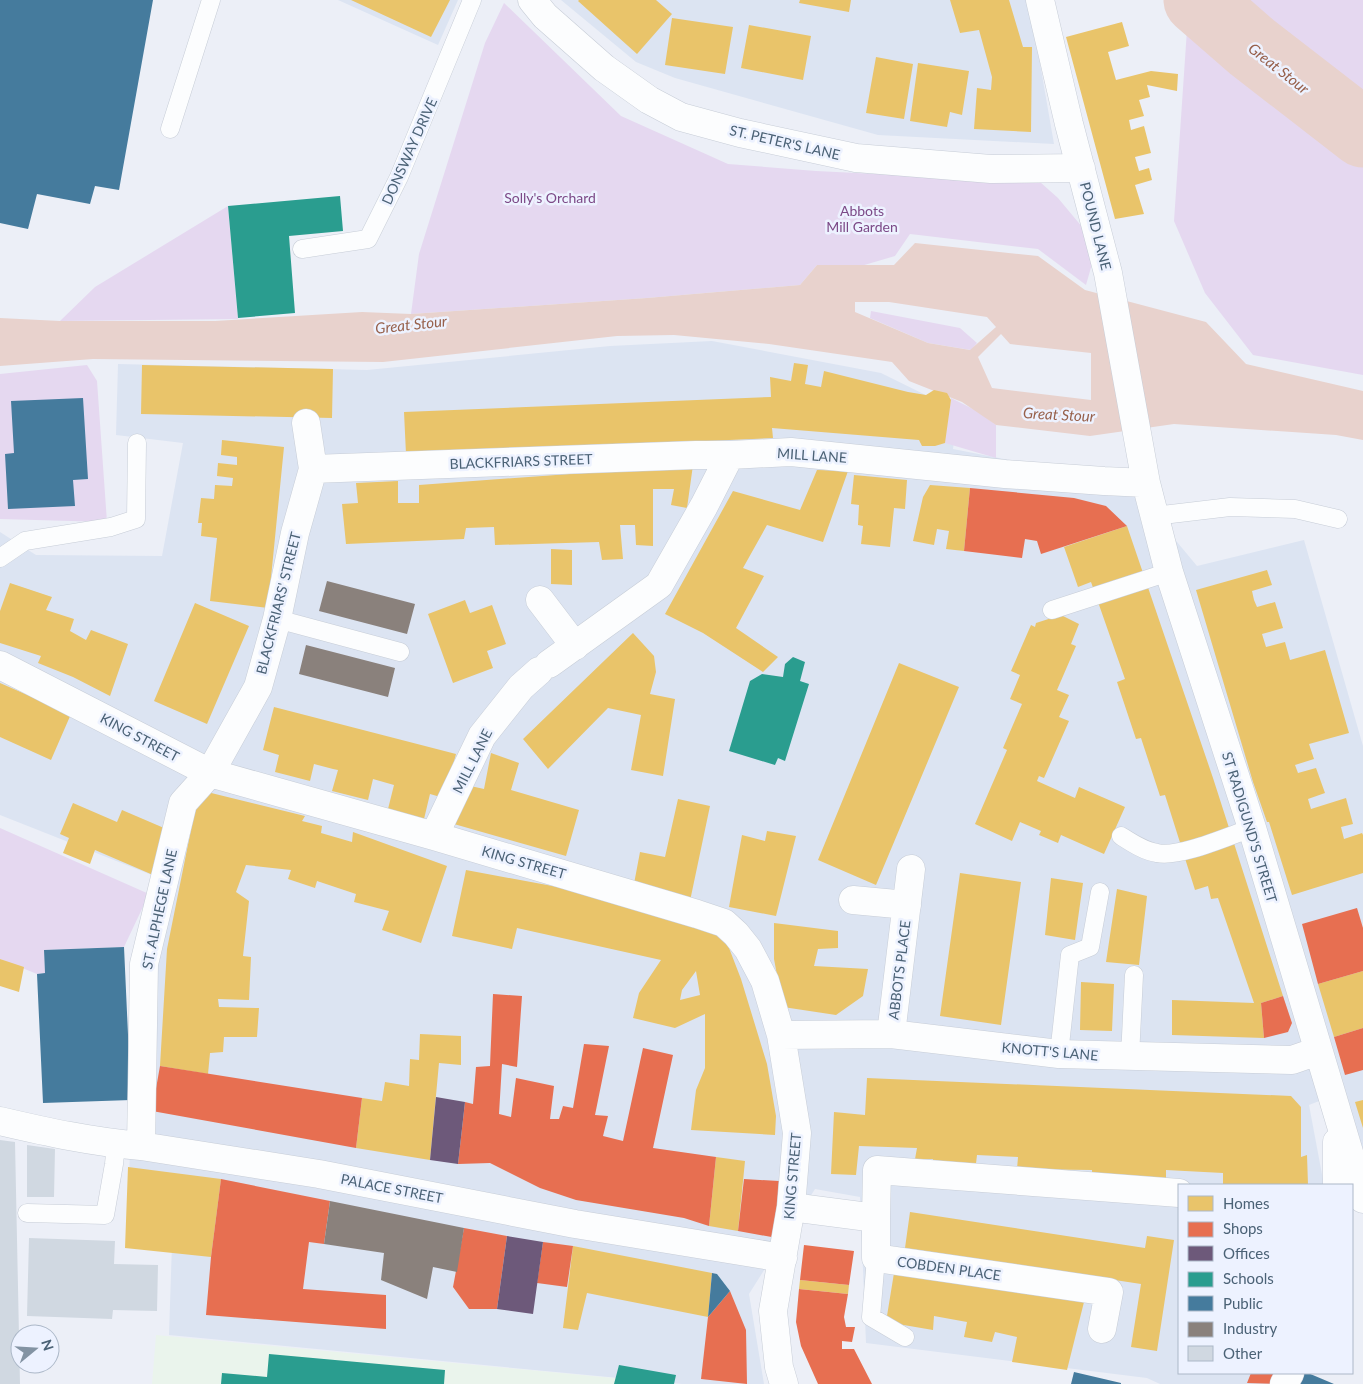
<svg xmlns="http://www.w3.org/2000/svg" width="1363" height="1384" font-family="Lato,sans-serif">
  <style>
    .residential { fill: #dce4f2 }
    .education { fill: #eaf4ec }
    .green { fill: #e5d8f0 }
    .water { fill: #e8d2cd; fill-rule: evenodd }
    .homes { fill: #e9c46a; fill-rule: evenodd }
    .shops { fill: #e76f51 }
    .offices { fill: #6d597a }
    .schools { fill: #2a9d8f }
    .public { fill: #457b9d }
    .industry { fill: #8a817c }
    .lines { fill: none; stroke-linecap: round; stroke-linejoin: round }
    .river { stroke: #e8d2cd; stroke-width: 69 }
    .building { fill: #d0d8e1 }
    .lane-casing { stroke: #c7cdd7; stroke-width: 19 }
    .street-casing { stroke: #c7cdd7; stroke-width: 29 }
    .lane { stroke: #fcfdfe; stroke-width: 18 }
    .street { stroke: #fcfdfe; stroke-width: 28 }
    .labels { text-anchor: middle; dominant-baseline: central; stroke-width: 5; stroke-linejoin: round; paint-order: stroke }
    .street-label { font-size: 14px; fill: #4b6276; stroke: #edf2ff }
    .park-label { font-size: 14px; fill: #7c4987; stroke: #edf2ff }
    .water-label { font-size: 15px; font-style: italic; fill: #97604b; stroke: #edf2ff }
  </style>
  <rect width="100%" height="100%" fill="#eceff7"/>
  <path class="residential" d="M338,0h120l-20,45z
    M561,0h468l25,144 -176,-9 -203,-57 -39,-16z
    M712,341l169,32 77,38 -5,38 175,34 69,83 107,-26 59,206v403l-21,-57 -33,13 15,80h-145v188h96l-5,11h-110l-13,-6 -281,-35 -6,-146 -45,-8 -66,105 15,90h-82l-513,-49 3,-91 -45,-3 4,-119 36,-241 -167,-66v-283l36,23 126,1 21,-113 -67,-8 2,-71 249,6 243,-24z"/>
  <path class="education" d="M156,1335l521,49h-525z"/>
  <path class="green" d="M1189,0h174v375l-110,-20 -48,-62 -31,-72z
    M504,3l117,113 107,48 88,7 224,11 18,16 25,30 9,36 -6,21 -48,-36 -128,-15 -15,22 -34,10 -44,-1 -17,20 -153,13 -236,16 8,-60 66,-211z
    M228,206l10,113 -178,2 35,-34z
    M871,311l89,17 17,15 -6,7 -43,-7 -58,-25z
    M87,365l10,16 10,141 -107,-3v-145z
    M951,398l28,14 17,13v33l-51,-15z
    M0,828l149,66 -25,53 -80,3 1,23 -8,1 -37,-15z"/>
  <path class="water" d="M915,243l123,13 47,34 121,32 40,42 117,27v49l-27,-5 -162,-11 -84,12 -94,-11 -34,-23 -53,-21 -17,-19 -123,-18 -95,-9 -57,1 -234,26 -290,-3 -93,7v-48l60,3h155l147,-9 49,2 236,-16 153,-13 17,-20h77zM855,302h34l98,15 9,10 -26,23 -42,-7 -73,-31zM1001,334l9,10 81,9v47l-99,-12 -14,-31z"/>
  <path class="homes" d="M351,0h99l-19,37z
    M579,0h77l16,14 -35,40 -59,-53z
    M800,0h51l-2,12 -50,-9z
    M950,0h59l14,47h9l-1,85 -57,-3 3,-41 14,2 1,-13 -13,-47 -19,3z
    M672,18l61,9 -8,47 -60,-9z
    M1122,22l7,24 -21,6 8,28 35,-9 27,3 -1,17 -30,-6 3,12 -11,3 5,16 -15,4 2,10 13,-4 7,27 -16,4 4,14 10,-3 3,12 -17,5 9,29 -29,5 -49,-182z
    M749,25l62,11 -8,44 -62,-12z
    M876,57l37,7 -9,55 -38,-6z
    M918,63l51,8 -7,44 -12,-3 -3,15 -37,-6z
    M794,363l14,2 -3,19 16,3 3,-16 84,21 18,3 8,-5 13,3 4,7 -6,43 -10,3h-13l-3,-6 -147,-12 1,10 -367,16 -2,-42 367,-15 -1,-20 21,4z
    M142,365l191,4 -1,49 -191,-4z
    M222,440l62,7 -16,161 -58,-7 7,-63 -16,-2 1,-13h-4l3,-25 13,1 1,-14 17,1 1,-8 -16,-2 1,-13 19,2v-8l-16,-2z
    M693,465l-6,43 -16,-3 3,-16h-21v57l-17,-1 -1,-20h-15l3,34 -21,1 -3,-18 -104,3 -1,-18 -28,1 -2,11 -118,5 -4,-40 16,-1 -2,-20 42,-2v22h21v-18z
    M817,470l31,1 -25,71 -56,-17 -24,43 21,8 -28,52 42,29 -15,15 -60,-39 -38,-19 68,-123 67,19z
    M854,475l53,5 -2,29 -11,-1 -4,39 -29,-3 2,-18 -5,-1 1,-20 -8,-1z
    M930,485l40,3 -6,63 -18,-2 3,-18 -12,-2 -3,16 -21,-4 10,-44z
    M1127,526l86,252 70,218 -22,7 3,35 -92,-3v-35l82,3 -36,-105 -7,1 -3,-13 -13,4 -30,-95 -5,1 -19,-58 -5,1 -19,-57 8,-3 -34,-97 -13,5 -14,-40z
    M551,549l21,1v35l-21,-1z
    M1267,570l5,15 -20,6 2,9 3,7 18,-5 8,26 -21,6 4,13 19,-5 5,18 35,-10 24,83 -40,11 5,15 -19,6 3,8 18,-5 9,25 -17,6 3,10 35,-11 7,26 -12,3 3,12 18,-6 1,2v38l-71,22 -23,-73h-2l-14,-40 -57,-192z
    M10,583l42,14 -6,13 28,9 -4,12 16,9 5,-10 37,14 -18,52 -37,-19 -35,-14 3,-7 -41,-13v-32z
    M465,600l5,13 22,-8 14,39 -19,7 6,17 -40,15 -25,-69z
    M195,603l54,23 -42,98 -53,-23z
    M1061,615l18,9 -8,20 5,2 -19,44 12,5 -10,22 10,4 -25,57 -5,-2 -2,5 38,17 4,-11 46,20 -21,47 -43,-19 -3,8 -19,-8 2,-4 -21,-9 -8,19 -37,-17 32,-74 -4,-2 19,-44 -12,-5 10,-24 -9,-4 20,-46 4,2 1,-4z
    M633,633l21,23 2,16 -6,22 25,5 -12,77 -32,-6 10,-55 -33,-7 -60,61 -25,-30z
    M899,663l60,24 -83,198 -58,-25z
    M0,683l71,31 -20,46 -51,-23z
    M274,707l182,47 -12,44 -14,-4 -6,25 -36,-10 6,-24 -21,-6 -5,21 -36,-9 6,-21 -5,-1 -19,-5 -4,17 -35,-9 4,-17 -16,-5z
    M491,753l28,10 -8,27 68,20 -13,46 -112,-32 12,-39 18,4z
    M199,790l106,26 -3,5 20,5 -1,7 31,9 1,-10 94,34 -26,77 -39,-13 7,-19 -35,-9 2,-8 -39,-13 -2,7 -27,-9 3,-9 -45,-5 -10,27 13,9 -6,55 8,1 -2,43 -31,-1 1,8 40,1 -2,29h-33l-1,15 -13,1 -2,21 -48,-8 7,-117z
    M678,799l32,7 -20,95 -57,-12 7,-37 25,5z
    M73,803l44,19 5,-12 49,21 -18,44 -58,-25 -5,14 -27,-11 6,-15 -9,-4z
    M767,831l29,5 -20,80 -47,-9 13,-72 23,6z
    M466,870l162,30 96,35 17,44 26,85 9,52 -1,19 -84,-5 5,-40 9,-22v-54l-30,14 -42,-10 6,-25 22,-33 -144,-32 -5,21 -60,-13zM696,971l4,24 -20,5 2,-10z
    M960,873l61,9 -20,143 -61,-9z
    M1051,878l32,5 -8,57 -30,-5z
    M1117,889l30,7 -8,69 -33,-3z
    M774,923l64,8v17l-20,1 -4,17 54,3 -5,27 -27,19 -53,-8 -9,-48z
    M0,959l24,8 -5,25 -19,-6z
    M1363,971v57l-29,9 -16,-53z
    M1081,982l33,2 -2,47 -32,-1z
    M420,1034l41,2v29l-22,-2 -9,97 -74,-12 6,-50 20,3 3,-19 24,4 1,-27 9,1z
    M867,1078l424,18 10,11v50l6,-2 1,30h-85v-12l-57,-3v8l-74,-1v-7l-75,-1 1,-12 -41,-2 -2,17 -43,-2 1,-11h-18l2,-11 -58,-2 -3,29 -25,-1 3,-62 31,3z
    M1363,1100v28l-8,-26z
    M716,1157l29,4 -7,70 -29,-5z
    M128,1167l93,12 -10,78 -86,-9z
    M910,1212l235,36 2,-12 27,4 -17,111 -26,-4 10,-63 -236,-36z
    M573,1246l139,27 -4,44 -121,-24 -9,37 -15,-2z
    M894,1273l190,29 -17,68 -55,-8 5,-25 -22,-5 -3,10 -28,-5 3,-15 -33,-6 -1,14 -47,-8z
    M800,1280l49,5 -1,9 -49,-5z"/>
  <path class="shops" d="M970,488l104,10 32,8 21,20 -86,28 -4,-13 -12,-2 -3,19 -58,-7z
    M1357,908l6,20v43l-45,13 -16,-60z
    M493,994l29,2 -5,71 -15,-3 -3,50 12,3 5,-39 38,8 -4,33h9l4,-13 10,2 11,-64 25,2 -14,69 13,1 -5,20 20,5 20,-93 30,7 -20,93 63,9 -7,69 -25,-8 -108,-18 -36,-12 -50,-25 -32,1 7,-62 8,2 3,-37 14,-1z
    M1283,996l9,27 -4,9 -24,6 -3,-35z
    M1363,1028v42l-18,5 -11,-38z
    M160,1066l202,32 -6,50 -204,-37z
    M221,1179l109,22 -6,43 -15,-2 -6,47 83,6v34l-180,-14 5,-58z
    M744,1179l35,2 -2,57 -39,-7z
    M464,1228l43,8 -10,73h-28l-16,-22z
    M543,1242l30,4 -6,41 -30,-4z
    M804,1245l50,6 -5,34 -49,-5z
    M799,1289l49,5 -4,23 2,10h9l-3,15 -10,-1v8h12l18,35h-54l-17,-38 -5,-24z
    M730,1291l16,39 1,54 -46,-5 7,-62z
    M1251,1373h36l-4,11 -36,-1z"/>
  <path class="offices" d="M436,1097l29,5 -7,62 -28,-4z
    M507,1236l36,6 -10,72 -36,-5z"/>
  <path class="schools" d="M340,196l3,35 -54,5 6,77 -57,5 -10,-112z
    M793,657l12,5 -5,19 9,3 -24,77 -7,-3 -3,7 -46,-14 21,-70 12,-7 21,3 2,-13z
    M269,1354l176,16 -1,14h-223l1,-11 45,4z
    M619,1365l57,10 -2,9h-60z"/>
  <path class="public" d="M0,0h153l-34,190 -24,-4 -5,18 -53,-10 -9,35 -28,-6z
    M83,398l5,81 -15,1 2,26 -67,3 -3,-55 9,-1 -3,-52z
    M124,947l7,153 -88,3 -6,-129 8,-1 -1,-23z
    M712,1273l5,1 13,17 -22,26z
    M1074,1372l47,11v1h-50z
    M1298,1373h10l26,11h-43z"/>
  <path class="industry" d="M327,581l88,23 -8,30 -88,-23z
    M306,645l89,23 -7,29 -89,-23z
    M330,1201l134,27 -7,44 -24,-5 -6,32 -46,-19 3,-27 -60,-9z"/>
  <g class="lines">
    <path class="river" d="M1198,0l54,47 111,86"/>
  </g>
  <path class="building" d="M0,1140l15,2 5,242h-20z
    M27,1145l28,4 -1,48h-27z
    M29,1238l86,3 -1,23 44,1 -1,46 -44,-1 -1,9 -85,-3z"/>
  <g class="lines">
    <defs>
      <path id="lane" d="M170,129l41,-129
        M302,249l66,-10 31,-62 73,-177
        M1154,516l76,-9 65,2 43,10
        M0,558l25,-17 86,-14 25,-8 1,-76
        M1052,610l117,-38
        M277,619l123,33
        M1121,836c11,7 23,15 36,17 23,5 71,-17 95,-25
        M1059,1054l11,-99 20,-8 10,-55
        M1130,1057l4,-82
        M27,1213l78,2 9,-51 2,-20
        M876,1258l-5,59 34,20"/>
      <path id="street" d="M532,0l13,16 59,52 45,32 32,17 59,16 116,25 135,11 90,-1
        M1040,0l29,124 39,149 38,210 23,89 83,256 111,371
        M313,469l383,-14h34
        M540,600l35,46
        M549,664l110,-79 45,-79 26,-51 61,-3 214,22 99,7 42,2
        M0,665l210,108 224,63 263,78 27,9 12,11 12,15 17,32 16,54 16,98 -6,74 -18,104 6,56 5,17
        M434,836l48,-100 39,-49 18,-16
        M853,900l54,5
        M891,1034l20,-165
        M781,1035l110,-1 168,20 233,6 26,-9
        M0,1121c47,11 93,21 141,25l178,28 256,50 208,34
        M1337,1142v43
        M141,1146l3,-182 39,-161 27,-30 48,-86 19,-68 18,-86 18,-64 -7,-46
        M791,1207l85,11v40l233,34 -7,37
        M876,1218l1,-48 302,23
        M1284,1384l6,-11"/>
    </defs>
    <use href="#lane" class="lane-casing"/>
    <use href="#street" class="street-casing"/>
    <use href="#lane" class="lane"/>
    <use href="#street" class="street"/>
  </g>
  <g class="labels">
    <g class="street-label">
      <text transform="translate(785 142) rotate(13)">ST. PETER'S LANE</text>
      <text transform="translate(409 151) rotate(-66)">DONSWAY DRIVE</text>
      <text transform="translate(1096 226) rotate(76)">POUND LANE</text>
      <text transform="translate(812 455) rotate(4)">MILL LANE</text>
      <text transform="translate(521 461) rotate(-2)">BLACKFRIARS STREET</text>
      <text transform="translate(278 603) rotate(-76)">BLACKFRIARS' STREET</text>
      <text transform="translate(140 737) rotate(28)">KING STREET</text>
      <text transform="translate(472 761) rotate(-63)">MILL LANE</text>
      <text transform="translate(1250 827) rotate(73)">ST RADIGUND'S STREET</text>
      <text transform="translate(524 862) rotate(16)">KING STREET</text>
      <text transform="translate(159 909) rotate(-78)">ST. ALPHEGE LANE</text>
      <text transform="translate(899 970) rotate(-83)">ABBOTS PLACE</text>
      <text transform="translate(1050 1051) rotate(5)">KNOTT'S LANE</text>
      <text transform="translate(792 1176) rotate(-85)">KING STREET</text>
      <text transform="translate(392 1188) rotate(11)">PALACE STREET</text>
      <text transform="translate(949 1268) rotate(8)">COBDEN PLACE</text>
    </g>
    <g class="park-label">
      <text x="550" y="197">Solly's Orchard</text>
      <text x="862" y="210">Abbots<tspan x="862" dy="16">Mill Garden</tspan></text>
    </g>
    <g class="water-label">
      <text transform="translate(1279 68) rotate(38)">Great Stour</text>
      <text transform="translate(411 324) rotate(-6)">Great Stour</text>
      <text transform="translate(1059 414) rotate(3)">Great Stour</text>
    </g>
  </g>
  <rect x="1178" y="1184" width="175" height="190" fill="#edf2ff" stroke="#acb8c8"/>
  <rect x="1188" y="1196" width="25" height="15" fill="#e9c46a" stroke="#acb8c8"/>
  <text x="1223" y="1209" font-size="15" fill="#4b6276">Homes</text>
  <rect x="1188" y="1222" width="25" height="15" fill="#e76f51" stroke="#acb8c8"/>
  <text x="1223" y="1234" font-size="15" fill="#4b6276">Shops</text>
  <rect x="1188" y="1246" width="25" height="15" fill="#6d597a" stroke="#acb8c8"/>
  <text x="1223" y="1259" font-size="15" fill="#4b6276">Offices</text>
  <rect x="1188" y="1272" width="25" height="15" fill="#2a9d8f" stroke="#acb8c8"/>
  <text x="1223" y="1284" font-size="15" fill="#4b6276">Schools</text>
  <rect x="1188" y="1296" width="25" height="15" fill="#457b9d" stroke="#acb8c8"/>
  <text x="1223" y="1309" font-size="15" fill="#4b6276">Public</text>
  <rect x="1188" y="1322" width="25" height="15" fill="#8a817c" stroke="#acb8c8"/>
  <text x="1223" y="1334" font-size="15" fill="#4b6276">Industry</text>
  <rect x="1188" y="1346" width="25" height="15" fill="#d0d8e1" stroke="#acb8c8"/>
  <text x="1223" y="1359" font-size="15" fill="#4b6276">Other</text>
  <g transform="translate(35 1349) rotate(72)"><circle r="24" fill="#edf2ff" stroke="#acb8c8"/>
  <path d="M0-4L9 19L0 12L-9 19Z" fill="#8393a3"/>
  <text y="-8" font-size="14" font-weight="bold" text-anchor="middle" fill="#4b6276">N</text>
  </g>
</svg>
